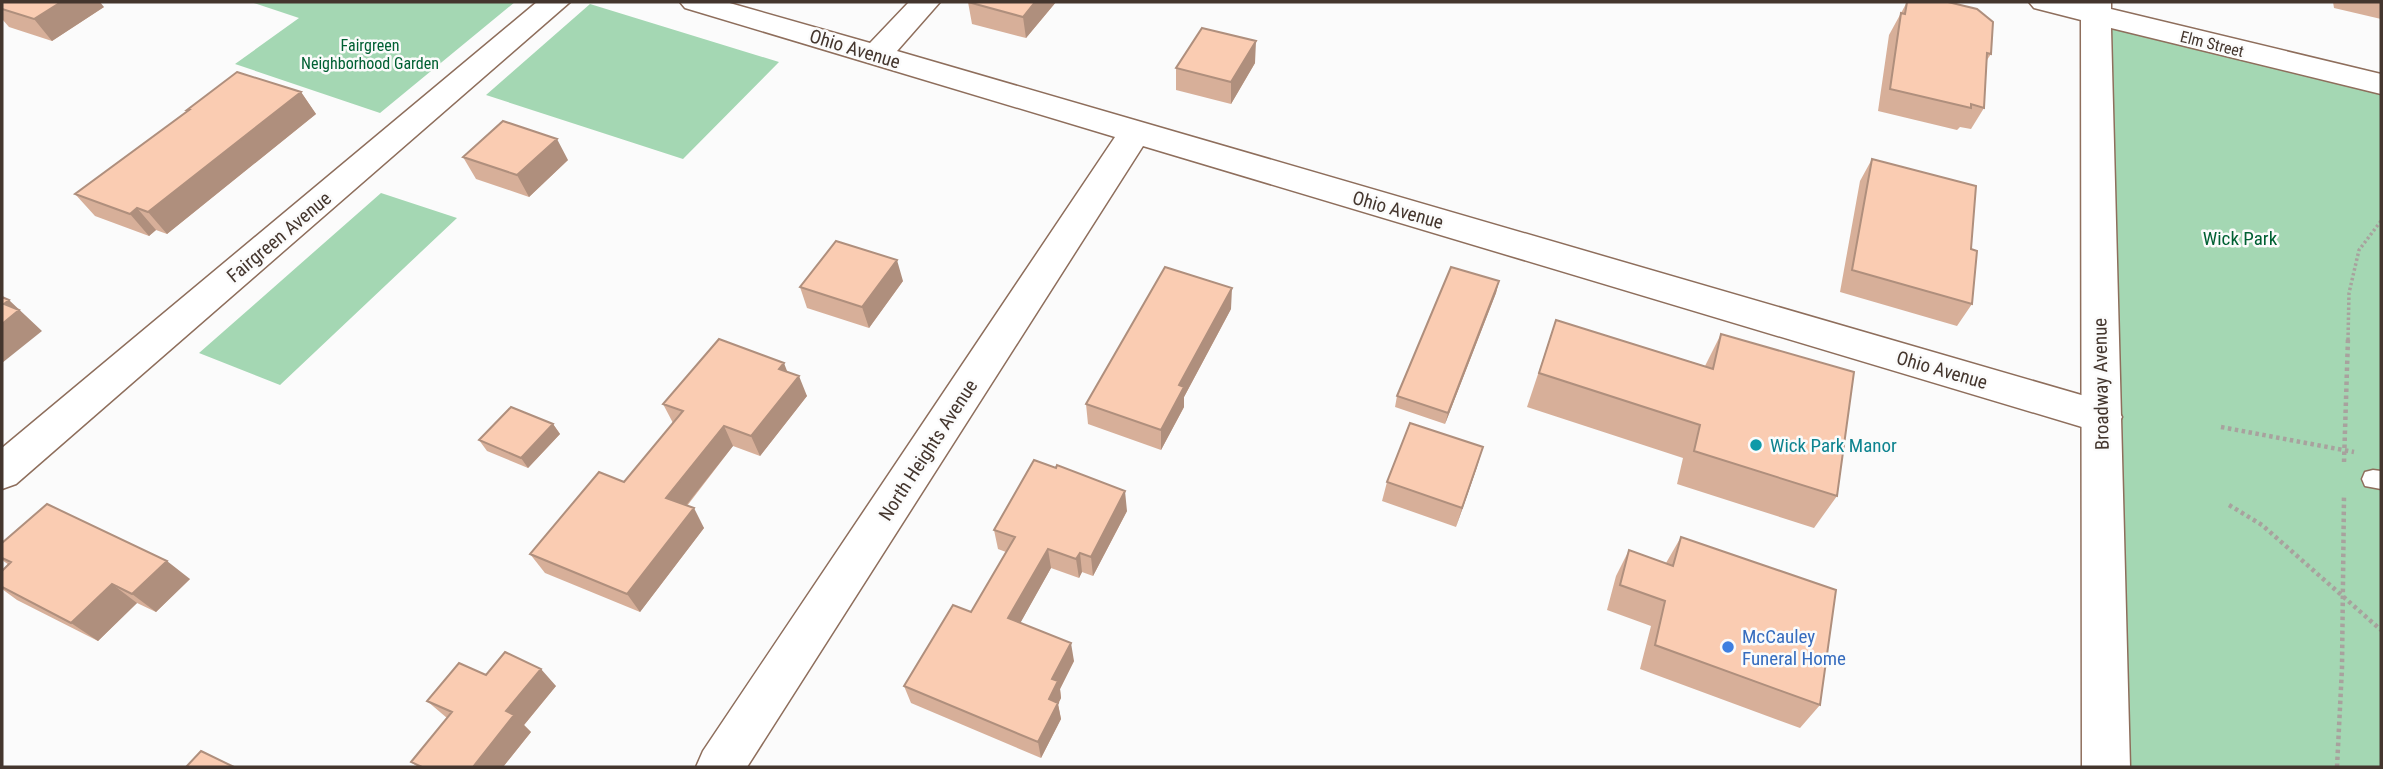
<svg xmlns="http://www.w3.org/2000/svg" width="2383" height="769" font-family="'Roboto Condensed',sans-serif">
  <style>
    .green { fill: #a4d7b3 }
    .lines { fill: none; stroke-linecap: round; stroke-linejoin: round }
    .service-casing { stroke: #8e6e5c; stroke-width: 3 }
    .minor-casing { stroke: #8e6e5c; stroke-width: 3 }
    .tertiary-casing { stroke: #8e6e5c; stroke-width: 3 }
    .path-far1 { stroke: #a8a29e; stroke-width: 3.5; stroke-dasharray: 2.5 2.5; stroke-linecap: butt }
    .path { stroke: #a8a29e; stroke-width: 4.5; stroke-dasharray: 3.5 3.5; stroke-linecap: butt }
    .service { fill: #fff; fill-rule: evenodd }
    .minor { fill: #fff; fill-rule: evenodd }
    .tertiary { fill: #fff; fill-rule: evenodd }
    .wall { fill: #d7af99 }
    .shaded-wall { fill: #af8f7d }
    .building { fill: #faccb2; stroke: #af8f7d; stroke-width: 2 }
    .culture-dot { fill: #0f9aa8; stroke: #fbfbfb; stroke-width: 2.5 }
    .shop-dot { fill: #3f7fe0; stroke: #fbfbfb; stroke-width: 2.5 }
    .labels { text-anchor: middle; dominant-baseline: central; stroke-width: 5; stroke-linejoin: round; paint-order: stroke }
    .far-street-label { font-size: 16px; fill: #44362e; stroke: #fbfbfb }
    .far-park-label { font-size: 16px; fill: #006033; stroke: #fbfbfb }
    .street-label { font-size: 19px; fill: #44362e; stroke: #fbfbfb }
    .park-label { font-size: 19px; fill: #006033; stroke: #fbfbfb }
    .culture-label { font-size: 19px; fill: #0d838f; stroke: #fbfbfb; text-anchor: start }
    .shop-label { font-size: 19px; fill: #366cbe; stroke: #fbfbfb; text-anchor: start }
  </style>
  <rect width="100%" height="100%" fill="#fbfbfb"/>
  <path class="green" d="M251,2h264l-135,111 -145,-49 64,-46z
    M590,4l189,58 -96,97 -197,-64z
    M2097,14l284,70v683h-275z
    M381,193l76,25 -177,167 -81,-32z"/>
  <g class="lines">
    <defs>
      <path id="service" d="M2373,470l8,1v18l-16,-3 -3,-7 3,-7z"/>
      <path id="minor" d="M537,2h33l-554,482 -14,5v-41z
        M680,2h46l144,41 39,-41h31l-43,49 1205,350 14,5 6,11 -6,11 -14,5 -959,-287 -396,621h-51l7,-16 412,-614 -430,-129z"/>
      <path id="tertiary" d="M2029,2h82v7l270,65v20l-270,-66 19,739h-48l-1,-747 -47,-12z"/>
    </defs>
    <use href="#service" class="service-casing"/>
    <use href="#minor" class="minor-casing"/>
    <use href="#tertiary" class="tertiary-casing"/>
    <path class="path-far1" d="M2348,340l1,-47 10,-43 22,-29"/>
    <path class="path" d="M2221,427l133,25
      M2344,462l4,-124
      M2229,505l33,20 119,105
      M2337,767l5,-99 2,-173"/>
    <use href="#service" class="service"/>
    <use href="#minor" class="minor"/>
    <use href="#tertiary" class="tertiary"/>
  </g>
  <path class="wall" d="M2,2l102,5 -52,34 -43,-14 -7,-8z
    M968,2h88l-30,36 -54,-14z
    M1907,2h41l43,52 -4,6 -3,48 -13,21 -11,-2 -3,3 -79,-19 11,-76z
    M2333,2h48v17l-47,-11z
    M1255,63l-24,41 -55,-14v-22z
    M301,92l15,22 -149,120 -11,-4 -7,6 -54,-20 -20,-22 113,-83 -1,-1z
    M463,157l105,3 -39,37 -53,-18z
    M1872,159l99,90 1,55 -15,22 -117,-34 20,-111z
    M903,281l-34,47 -62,-20 -7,-21z
    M1499,281l-3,12 -51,131 -50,-17 2,-11z
    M1231,309l-47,88v10l-23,43 -73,-26 -2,-20z
    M1556,320l149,46 16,-32 116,162 -23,32 -137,-44 6,-26 -156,-51z
    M787,371l20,25 -47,60 -27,-10 -46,60 17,22 -64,84 -95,-39 -15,-19 94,-72 49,-59 -10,-19z
    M553,424l7,10 -32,34 -41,-17 -8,-11z
    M1477,467l-21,60 -74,-26 5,-19z
    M1127,511l-34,65 -11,-4 -3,6 -28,-10 -31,55 54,38 -14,28 1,9 -3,6 3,15 -20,39 -130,-55 -7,-17 67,-74 35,-60 -8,-3 -4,-19z
    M1681,537l139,168 -20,23 -160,-59 11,-43 -44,-16 9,-34 13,-26 37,13z
    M2,543l188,36 -34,33 -19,-9 -39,38 -81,-41 -15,-11v-18l7,-6 -7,-5z
    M486,675l70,11 -32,39 7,7 -28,35h-85l-7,-5 36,-44 -20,-17z"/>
  <path class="shaded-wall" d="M61,2h39l4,5 -52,34 -18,-22z
    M1035,2h21l-30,36 -3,-21z
    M1256,41l-1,22 -24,41v-22z
    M301,92l15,22 -149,120 -19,-22z
    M557,139l11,21 -39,37 -12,-22z
    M137,208l19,22 -7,6 -19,-22z
    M897,260l6,21 -34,47 -7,-21z
    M1499,281l-3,12 -51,131 3,-11z
    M1232,288l-1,21 -47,88v10l-23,43v-20l18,-45z
    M9,300l33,31 -40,32v-39l2,-20z
    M784,363l8,21 -13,-15z
    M799,376l8,20 -47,60 -9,-20z
    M553,424l7,10 -32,34 -7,-10z
    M724,426l9,20 -56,71 -11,-19z
    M1483,447l-6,20 -21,60 6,-19z
    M1125,491l2,20 -34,65 -2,-19z
    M694,508l10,20 -64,84 -13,-18z
    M1048,549l3,19 -38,68 -5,-18z
    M1080,553l2,19 -3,6 -3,-19z
    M167,561l23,18 -34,33 -24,-18z
    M112,584l25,19 -39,38 -27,-18z
    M1071,643l3,18 -14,28 1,9 -3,6 3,15 -20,39 -3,-16 11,-43 3,-20z
    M541,669l15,17 -32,39 7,7 -28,35h-30l33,-56z"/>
  <path class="building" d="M2,2h59l-27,17 -32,-10z
    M968,2h67l-12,15z
    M1907,2h41l29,7 16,13 -2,32 -4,-1 -3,55 -13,-4v4l-81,-19 11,-76 4,1z
    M1202,28l54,13 -25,41 -55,-14z
    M237,72l64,20 -153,120 -11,-4 -7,6 -55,-20 114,-84h-2z
    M503,121l54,18 -40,36 -54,-18z
    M1872,159l104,27 -5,63 6,2 -5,53 -120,-34z
    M836,241l61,19 -35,47 -62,-20z
    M1165,267l67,21 -53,97 5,2 -23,43 -75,-26z
    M1451,267l48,14 -51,132 -51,-17z
    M2,297l7,3 -5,4 15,6 -17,14z
    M1556,320l157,49 8,-35 133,38 -17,124 -143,-45 6,-26 -161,-52z
    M719,339l65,24 -5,6 20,7 -48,60 -27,-10 -58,72 28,10 -67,86 -97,-40 69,-82 25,10 59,-71 -20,-7z
    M511,407l42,17 -32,34 -42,-18z
    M1410,423l73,24 -21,61 -75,-26z
    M1034,460l22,8 1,-3 68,26 -34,66 -11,-4 -4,6 -28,-10 -40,69 63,25 -19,36 6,2 -9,18 9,4 -20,39 -134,-56 49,-81 18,7 44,-75 -21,-7z
    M47,504l120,57 -35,33 -20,-10 -41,39 -69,-36v-16l9,-9 -9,-4v-15z
    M1681,537l155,53 -16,115 -165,-60 10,-44 -45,-16 9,-35 44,16z
    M505,652l36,17 -35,42 8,4 -41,52h-51l-11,-5 41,-50 -25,-11 32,-38 27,12z
    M201,751l33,16h-48z"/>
  <circle class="culture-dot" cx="1756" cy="445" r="7"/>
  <circle class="shop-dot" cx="1728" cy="647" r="7"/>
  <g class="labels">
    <g class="far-street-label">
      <text transform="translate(2212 44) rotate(14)">Elm Street</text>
    </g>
    <g class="far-park-label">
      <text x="370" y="45">Fairgreen<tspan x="370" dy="18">Neighborhood Garden</tspan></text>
    </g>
    <g class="street-label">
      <text transform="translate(855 49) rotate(17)">Ohio Avenue</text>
      <text transform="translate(1398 210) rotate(16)">Ohio Avenue</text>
      <text transform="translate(279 237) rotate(-40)">Fairgreen Avenue</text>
      <text transform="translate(1942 370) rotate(16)">Ohio Avenue</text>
      <text transform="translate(2101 384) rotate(-91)">Broadway Avenue</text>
      <text transform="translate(928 450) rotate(-57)">North Heights Avenue</text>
    </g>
    <g class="park-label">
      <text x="2240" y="238">Wick Park</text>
    </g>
    <g class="culture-label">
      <text x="1770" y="445">Wick Park Manor</text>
    </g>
    <g class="shop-label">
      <text x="1742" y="636">McCauley<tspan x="1742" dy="22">Funeral Home</tspan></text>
    </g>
  </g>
  <rect width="2383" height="769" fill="none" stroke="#44362e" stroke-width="7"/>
</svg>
